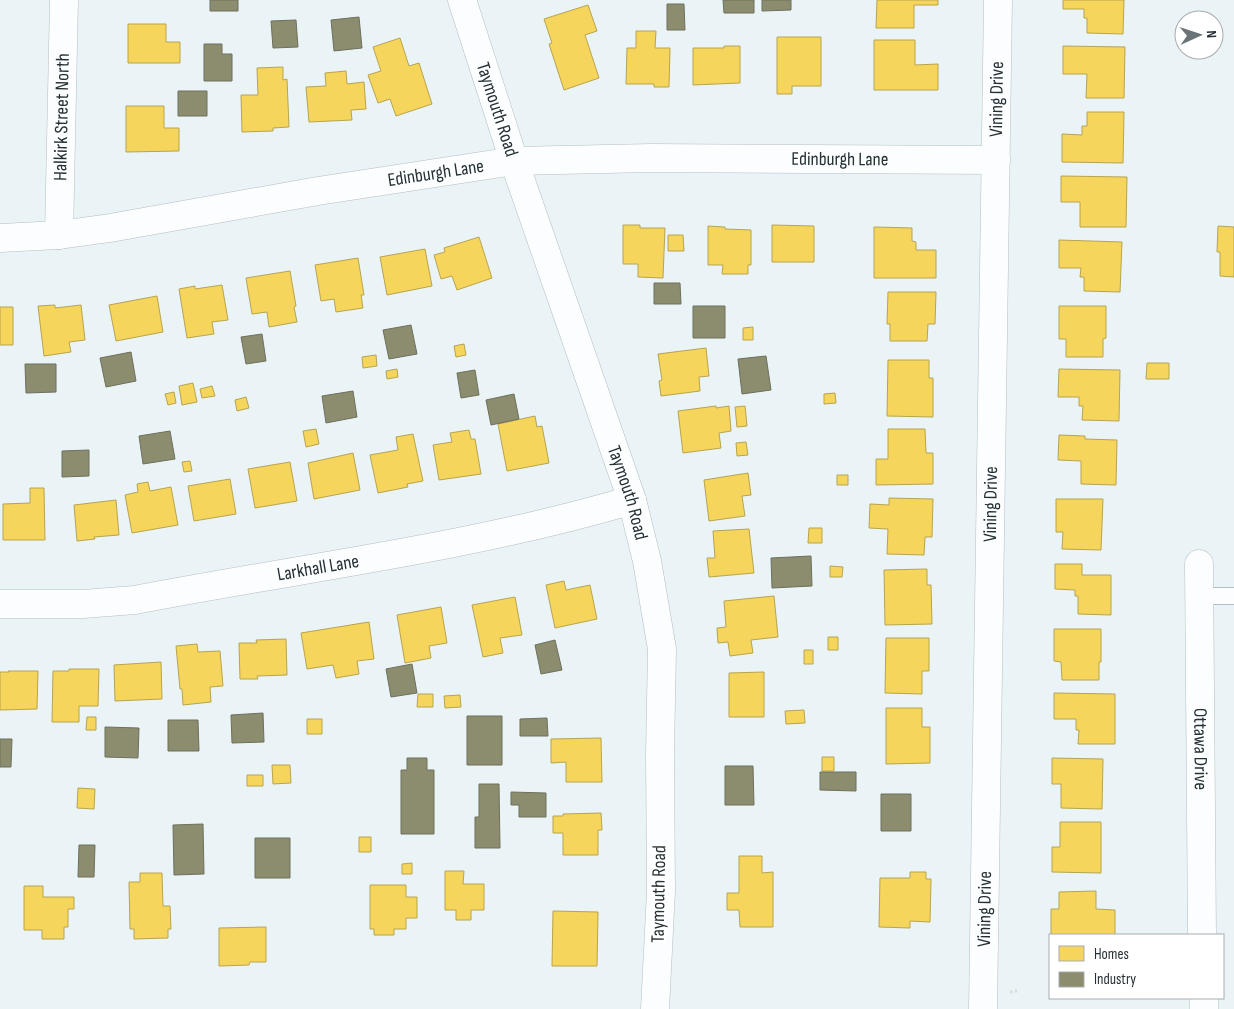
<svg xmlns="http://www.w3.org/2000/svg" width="1234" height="1009" font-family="'Sofia Sans Condensed',sans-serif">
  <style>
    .homes { fill: #f6d55c; stroke: #b7a450 }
    .industry { fill: #8c8c6e; stroke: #6d705d }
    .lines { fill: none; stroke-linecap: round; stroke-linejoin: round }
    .service-casing { stroke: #b4bec1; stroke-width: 18 }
    .minor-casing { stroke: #b4bec1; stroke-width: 29 }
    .path { stroke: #d9dcdc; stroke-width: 3; stroke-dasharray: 2.5 2.5; stroke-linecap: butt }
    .service { stroke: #fcfdfe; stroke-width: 16 }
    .minor { stroke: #fcfdfe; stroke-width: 28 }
    .labels { text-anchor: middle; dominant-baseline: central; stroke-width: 5; stroke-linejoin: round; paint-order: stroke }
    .street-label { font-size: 19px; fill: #253034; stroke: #fff }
  </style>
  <rect width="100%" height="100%" fill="#eaf3f6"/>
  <path class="homes" d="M877,0h61v5h-24v23h-38z
    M1063,0h61l-1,34 -36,-1v-15h-3v-9h-21z
    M588,5l9,26 -12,4 14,43 -35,12 -15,-46 3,-1 -8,-24z
    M128,24h38v18h14v21h-52z
    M636,31h20l-1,17h15l-1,39h-15v-3h-28l1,-36h9z
    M777,37h44v49h-29v8h-15z
    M400,38l9,28 10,-3 13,41 -36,12 -6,-17 -12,4 -10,-28 13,-4 -8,-24z
    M874,40h41v25l23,-1v26h-64z
    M724,46h16v37l-47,2v-37h31z
    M1063,46l62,1 -1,51h-38l1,-24h-24z
    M283,67v13l4,-1 2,48 -16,1v3l-31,1 -1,-37h17l-1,-27z
    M346,71l1,13 17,-2 2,27 -15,1 1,10 -43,2 -3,-35 20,-1 -1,-13z
    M126,106h38v22h15v23l-53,1z
    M1087,112h37l-1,51 -61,-1v-28l20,1v-9h5z
    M1061,176l66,1 -1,50h-46v-25h-19z
    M623,225h17v3h25l-2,50 -25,-1v-13h-15z
    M772,225l42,1v36h-42z
    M708,226l17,1v2l26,1v35h-3v9h-26l1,-9h-15z
    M1218,226l16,1v50l-14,-1v-24h-3z
    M874,227l38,1v13l4,1v8h20v28h-62z
    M668,235h15l1,16h-16z
    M479,237l13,41 -35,12 -5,-14 -11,3 -7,-24 11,-3 -1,-4z
    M1059,240l63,2 -2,50 -36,-1v-14h-4l1,-9h-22z
    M425,249l7,37 -45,9 -7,-38z
    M358,258l6,37h-3l2,13 -27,4 -2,-13 -13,2 -6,-36z
    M290,271l6,35 -2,1 3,15 -28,5 -2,-15 -15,2 -6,-36z
    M222,285l6,35 -16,2 2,12 -27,4 -8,-49 16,-3v3z
    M888,292h48l-1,32h-7l-1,17h-37v-17h-3z
    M157,296l6,36 -47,9 -7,-36z
    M55,305v3l26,-3 4,35 -16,2 2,10 -27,4 -6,-50z
    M1059,306h47v32l-3,1v18h-37v-18h-7z
    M0,307h13v38h-13z
    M753,327v13h-10v-12z
    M464,344l2,11 -10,2 -2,-11z
    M706,348l3,28 -10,1 1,14 -39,5 -2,-15 3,-1 -4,-26z
    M376,355l1,11 -14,2 -1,-11z
    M888,360h41v18h4v39l-46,-1z
    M1147,363h22v16h-23z
    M397,369l1,8 -11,2 -1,-8z
    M1059,369l61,1 -1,51 -37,-1 1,-14h-4v-9h-21z
    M193,383l4,19 -15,3 -3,-19z
    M212,386l3,10 -13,2 -2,-9z
    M174,392l2,11 -8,2 -3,-11z
    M835,393l1,10 -12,1v-10z
    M246,397l3,11 -12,3 -2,-11z
    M716,406v2l13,-2 2,25 -12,2 2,15 -38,5 -5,-42z
    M745,406l2,20 -10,1 -2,-20z
    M535,416l2,11 5,-1 7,37 -42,8 -9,-47z
    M316,429l3,15 -13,3 -3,-16z
    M888,429h37l1,24h7v31l-57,1v-26h12z
    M469,430l2,9h4l6,35 -42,6 -6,-35 19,-3 -2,-9z
    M413,434l10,47 -16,3 1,3 -30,6 -8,-38 28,-5 -2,-13z
    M1059,435l26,1v3l32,1 -1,45 -35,-1v-23l-23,-1z
    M746,442l2,13 -11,1 -1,-13z
    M353,453l7,37 -46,9 -6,-36z
    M190,461l2,10 -8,1 -2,-10z
    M290,462l7,39 -42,7 -7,-39z
    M748,473l3,22 -9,1 3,20 -36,5 -5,-41z
    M837,475h11v10h-11z
    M230,479l6,35 -42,7 -6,-35z
    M148,482l2,9 21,-4 7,38 -46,8 -7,-38 13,-3 -1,-8z
    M30,488h14l1,52h-42v-36l27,-1z
    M889,498l44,1 -1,38h-7l-1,18 -37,-1 1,-25 -19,-1 1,-24 19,1z
    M1056,499h47l-2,51 -39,-1 1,-17h-7z
    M116,500l3,35 -25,2 1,2 -18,2 -3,-36z
    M809,528h13v15h-14z
    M749,529l5,44 -45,4 -2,-19h8l-2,-27z
    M1055,564h27v11h29v40l-33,-1v-18h-3v-6l-20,-1z
    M830,566l13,1 -1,10h-12z
    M927,569v16h4l1,39 -47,1 -1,-55z
    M564,581l2,9 24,-5 7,34 -42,9 -9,-43z
    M774,596l4,41 -27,3 2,13 -23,3 -2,-14 -10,1 -1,-15 9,-1 -2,-26z
    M515,597l7,38 -22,3 3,15 -20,4 -11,-52z
    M441,607l6,36 -18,3 2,12 -26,5 -8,-48z
    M369,622l5,37 -17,2 2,13 -23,4 -3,-13 -26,4 -6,-36z
    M1054,629h47v33h-2v18h-37l-1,-18 -7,-1z
    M828,637h10v13h-10z
    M886,638h43v33h-7v23l-37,-1z
    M286,639l1,36 -30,1 1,3h-18l-1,-36h18l-1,-3z
    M197,644l1,8 22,-1 3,35 -13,1 1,15 -28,3 -1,-16h-2l-4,-43z
    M804,650h9v14h-9z
    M161,662l1,37 -47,2 -1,-36z
    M69,669h30l-1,37h-19v16h-27l1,-51h16z
    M8,671h30l-1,38 -37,1v-38h9z
    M764,672v45h-35v-44z
    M1054,693l61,1v50h-37l1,-14h-3v-11h-22z
    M418,694h15v13h-16z
    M460,695l1,12 -16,1 -1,-12z
    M886,708h36v19h8v36l-44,1z
    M804,710l1,13 -19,1 -1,-13z
    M87,717h9v13h-10z
    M307,719h15v15h-15z
    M601,738l1,44h-36v-20l-15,1v-24z
    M822,757h12v14h-12z
    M1052,758l51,1 -1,50 -41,-1v-24h-9z
    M272,765h18l1,18 -18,1z
    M247,775h16v11h-16z
    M78,788l17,1 -1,20 -17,-1z
    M601,813l1,17h-4v25h-35v-22h-10v-17h10v-2z
    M1060,822h41v51l-49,-1v-25h8z
    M359,837h12v15h-12z
    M739,856h23v17l11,-1v55h-33l-1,-17h-12v-17h12z
    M412,863v11h-10v-10z
    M445,871h19l-1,13h21v26h-13v10h-15v-10h-11z
    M910,872h16v7h5l-1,43 -20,-1v7l-31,-1 1,-49h30z
    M140,873h22l1,33h7l1,23h-3v9l-34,1v-10h-4l-1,-47h11z
    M370,885h36v12h11v21h-11v11h-12v6h-20v-6h-4z
    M24,886h19v11h31v12h-6v18h-4v12h-22v-9h-18z
    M1096,891v18l19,1v25h-64v-26h8v-17z
    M553,911l45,1 -1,54h-45z
    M266,927v35h-16l-1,3 -30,1v-38z"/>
  <path class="industry" d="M210,0h28v11h-28z
    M723,0h31v13h-30z
    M762,0h29v10l-29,1z
    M667,4h17l1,26h-18z
    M359,17l3,31 -28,3 -3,-31z
    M296,20l2,27 -25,1 -2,-27z
    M204,44h18v10h10v27h-28z
    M178,91h29v25h-29z
    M654,283h26l1,21h-27z
    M693,306h32v32h-32z
    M411,325l6,29 -28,5 -6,-29z
    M262,334l4,27 -20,3 -5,-27z
    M131,352l5,29 -30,6 -6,-29z
    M766,356l5,34 -29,4 -4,-35z
    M25,364h31v28l-30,1z
    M475,370l4,25 -18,3 -4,-25z
    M353,391l4,26 -31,6 -4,-27z
    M514,394l5,25 -28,6 -5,-25z
    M170,431l5,28 -32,5 -4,-28z
    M89,450v26l-27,1v-26z
    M811,556l1,30 -40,2 -1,-30z
    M555,640l7,30 -21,4 -6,-29z
    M412,664l5,29 -26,4 -5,-28z
    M263,713l1,29 -32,1 -1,-28z
    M467,716h35v49h-35z
    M547,718l1,18h-28v-17z
    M168,720h30l1,31h-31z
    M105,727l34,1 -1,30 -33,-1z
    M0,739h12l-1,28h-11z
    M407,758h20v12h7v64h-33v-64h6z
    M725,766h28l1,39h-29z
    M820,772h36v19l-36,-1z
    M479,784h20l1,64h-25v-31h4z
    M511,792l35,1v24h-27v-12h-8z
    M881,794h30v37h-30z
    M203,824l1,50 -30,1 -1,-50z
    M255,838h35v40h-35z
    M79,845h16l-1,32h-16z"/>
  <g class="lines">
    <defs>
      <path id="service" d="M1200,596h34"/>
      <g id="minor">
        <path id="s1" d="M462,0l52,161 118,339 15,61 15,88 -2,104 1,138 -6,118"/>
        <path id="s2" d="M59,235l5,-235"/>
        <path id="s3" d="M0,238l59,-3 51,-7 208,-37 196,-30 137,-3 345,2"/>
        <path id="s4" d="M1199,564l3,371"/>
        <path id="s5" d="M0,604h83l52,-4c166,-32 335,-52 497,-100"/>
        <path d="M1204,998v11"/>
        <path id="s6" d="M983,1009l15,-1009"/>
      </g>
    </defs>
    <use href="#service" class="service-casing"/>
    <use href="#minor" class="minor-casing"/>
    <path class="path" d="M1010,992l7,-1"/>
    <use href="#service" class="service"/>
    <use href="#minor" class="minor"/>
  </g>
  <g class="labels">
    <g class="street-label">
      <text stroke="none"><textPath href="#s6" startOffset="910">Vining Drive</textPath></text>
      <text stroke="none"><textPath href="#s1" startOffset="115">Taymouth Road</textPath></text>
      <text stroke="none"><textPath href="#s2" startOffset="118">Halkirk Street North</textPath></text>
      <text stroke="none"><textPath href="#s3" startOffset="846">Edinburgh Lane</textPath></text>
      <text stroke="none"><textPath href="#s3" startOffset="441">Edinburgh Lane</textPath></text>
      <text stroke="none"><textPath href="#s1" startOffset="520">Taymouth Road</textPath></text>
      <text stroke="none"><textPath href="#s6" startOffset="505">Vining Drive</textPath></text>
      <text stroke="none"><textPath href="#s5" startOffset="321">Larkhall Lane</textPath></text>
      <text stroke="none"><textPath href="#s4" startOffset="185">Ottawa Drive</textPath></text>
      <text transform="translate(659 894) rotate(-89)">Taymouth Road</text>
      <text stroke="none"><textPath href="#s6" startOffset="100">Vining Drive</textPath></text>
    </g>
  </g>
  <rect x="1049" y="934" width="175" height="65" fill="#ffffff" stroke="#a8acae"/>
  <rect x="1059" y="946" width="25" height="15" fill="#f6d55c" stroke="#a8acae"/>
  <text x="1094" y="959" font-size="15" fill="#253034">Homes</text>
  <rect x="1059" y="972" width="25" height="15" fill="#8c8c6e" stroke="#a8acae"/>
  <text x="1094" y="984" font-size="15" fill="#253034">Industry</text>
  <g transform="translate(1199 35) rotate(87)"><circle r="24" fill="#ffffff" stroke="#a8acae"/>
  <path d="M0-4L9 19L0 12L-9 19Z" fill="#6a7478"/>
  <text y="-8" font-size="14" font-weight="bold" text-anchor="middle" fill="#253034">N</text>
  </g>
</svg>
